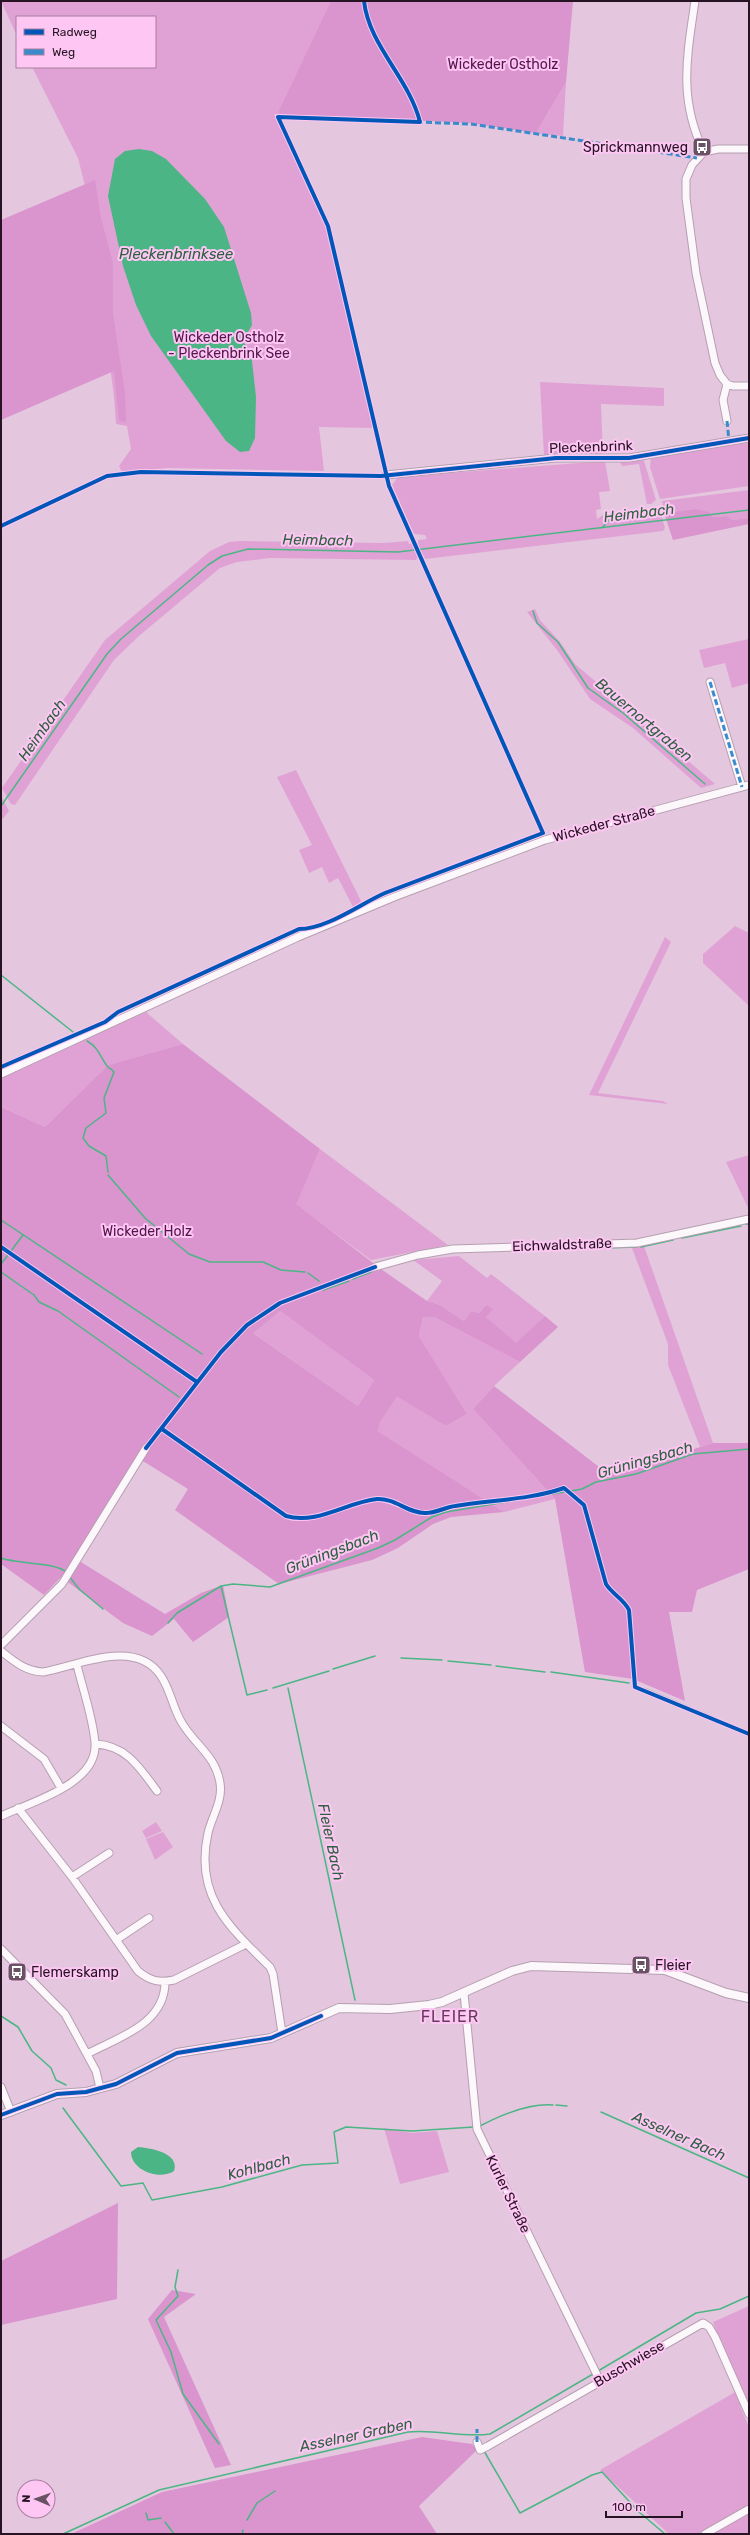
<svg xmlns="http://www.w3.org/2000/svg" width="750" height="2535" font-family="Rubik,sans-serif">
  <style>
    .green { fill: #e0a2d5 }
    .forest { fill: #da94ce; fill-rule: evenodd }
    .water { fill: #4cb585 }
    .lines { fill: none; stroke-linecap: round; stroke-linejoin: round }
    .stream { stroke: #4cb585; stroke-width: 1.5 }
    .minor-casing { stroke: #b69fb1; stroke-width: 9 }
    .major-casing { stroke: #b69fb1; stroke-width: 10 }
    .minor { stroke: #fbf7fa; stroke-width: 7 }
    .major { stroke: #fbf7fa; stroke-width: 8 }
    .quiet { stroke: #3a8bcb; stroke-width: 3; stroke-dasharray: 6 3; stroke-linecap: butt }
    .cycleway-casing { stroke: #fec7f3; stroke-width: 6 }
    .cycleway { stroke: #0057b8; stroke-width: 4 }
    .labels { text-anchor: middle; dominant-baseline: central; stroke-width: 4; stroke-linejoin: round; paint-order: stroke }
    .park-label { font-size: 14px; fill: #54144c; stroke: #fec7f3 }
    .poi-label { font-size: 14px; fill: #261323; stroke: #fec7f3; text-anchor: start }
    .street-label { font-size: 14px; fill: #261323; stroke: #fec7f3 }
    .water-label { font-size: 15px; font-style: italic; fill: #2d613f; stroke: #fec7f3 }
    .quarter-label { font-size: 16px; letter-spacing: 1px; fill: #66395e; stroke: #fec7f3 }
  </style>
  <rect width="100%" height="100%" fill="#e4c7de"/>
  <path class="green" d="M1,1h572l-30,68 -74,53 -195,-8 51,108 49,206 -55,-1 5,44 -156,-3 -46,4 -3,-6 12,-17 -4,-23 -11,-2 -2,-28 -28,-206 -8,-32 -46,-91h123v-50h-138v19z
    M566,82l-3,54 -27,-3z
    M540,382l124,6v18l-63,-2 2,51 -59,1z
    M749,440v46l-89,13 -10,-32 1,-10z
    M640,458l4,3 12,39 -5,4h-4l-8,-40 -17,2 -2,-4z
    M605,461l5,30 -11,1 2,17 -5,1 1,9 9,-6 5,7 5,-3 38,-9 7,6 4,14 -2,3 -238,28 -1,-3h-3l-5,-12 2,-1v-3l9,-1 -2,-4 -11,-1 -22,-49 6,-8z
    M749,490v28l-16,2 -6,-4 -15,1 -18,-8 -30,4 -2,-12z
    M239,541l144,2 25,-2 1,3 3,-1 6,14 -2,3 -146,-2 -33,4 -17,6 -81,68 -25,24 -99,145 -4,-1 -9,-16 103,-148 105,-89 19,-9z
    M535,609l5,11 20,22 15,22 140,120 -14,4 -68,-60 -43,-29 -33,-49 -30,-38z
    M749,639v44l-17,5 -7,-25 -21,5 -5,-18z
    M296,770l65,131 2,3 -10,3 -15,-29 -9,5 -7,-16 -13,6 -10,-23 13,-5 -35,-68z
    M1,796l8,15 -8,10z
    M735,926l14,7v73l-46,-43v-9z
    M665,937l6,5 -73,151 65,8 5,3 -79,-9z
    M146,1012l37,32 -75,21 -63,62 -44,-20v-30z
    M320,1149l128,96 -77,15 -76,-56z
    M749,1155v55l-23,-48z
    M644,1246l69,197 -13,4 -32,-82v-21l-36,-96z
    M459,1256l28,22 4,-4 54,42 -29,28 -30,-27v-12l-7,8 -8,-2 -7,10 -24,-16 -13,-4 15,-20 -29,-21z
    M280,1311l94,69 -16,26 -106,-74z
    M423,1317h11l86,45 -26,24 -21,23 82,90 -51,13 -126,-81 2,-9 17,-25 49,29 21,-12 -48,-78z
    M156,1822l6,9 -16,7 -4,-7z
    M163,1832l10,15 -18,13 -9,-21z
    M384,2128l28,5 25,-2 12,41 -49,12z
    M749,2306v95l-9,5 9,21v107h-80l-69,-64 137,-79 -24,-69z"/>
  <path class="forest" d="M331,1h242l-7,81 -30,51 -66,-10 -190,-9 -1,-3z
    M95,180l6,38 12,45v50l12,81 1,28 -7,-1 -5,-50 -113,49v-200z
    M694,509l15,3 3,5 15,-1 6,4 16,-2v6l-76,16 -9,-27z
    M183,1044l137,105 -24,55 85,65 46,32 13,4 24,16 7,-10 8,2 7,-8 7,4 -7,8 30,26 29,-27 13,11 -38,35 -86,-45h-11l-4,19 48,78 -21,12 -49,-29 -17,25 -2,9 126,81 -53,5 -18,7 -35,24 -26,12 -93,24 -104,-74 13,-21 -50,-31 -62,101 89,55 36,-21 22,-8 6,32 -36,25 -19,-23 -22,17 -29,-13 -62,-46 -17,18 -43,-31v-457l44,20 63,-62zM280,1311l94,69 -16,26 -105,-73z
    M494,1386l109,84 49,-8 61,-19h36v126l-52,21 -5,22h-23l16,89 -52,-22 -48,-7 -30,-173 -82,-90z
    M118,2203l-1,96 -116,26v-64z
    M172,2290l24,4 -32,23 67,148 -16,3 -67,-149z
    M422,2437l50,7 5,6 -58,56 18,28h-366l91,-42z"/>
  <path class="water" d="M139,149l13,2 14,8 39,40 19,28 27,86 1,12 -8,14v4l7,9 5,45 -1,41 -6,13 -9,1 -14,-11 -75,-105 -15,-31 -13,-39 -15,-70 7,-37 10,-8z
    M138,2147c13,1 42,6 36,24 -15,10 -43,-1 -43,-19z"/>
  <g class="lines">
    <path class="stream" d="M602,528l8,-9
      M533,611l4,12 21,19 30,46 35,25 82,71
      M1,806l106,-152 14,-15 87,-74 14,-9 26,-7 150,3 351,-42
      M1,975l72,57
      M87,1041c11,6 13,15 20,25 1,2 5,3 7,6l-10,26 2,15 -20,15 -3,10 6,8 17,10 2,16
      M108,1175l37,43 44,36 21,8h53l18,8 24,2
      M1,1220l201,134
      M746,1224h3
      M682,1238l59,-12
      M641,1247l32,-7
      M603,1248l34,-1
      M11,1251l12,-16
      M1,1264l7,-9
      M1,1272l33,23 5,7 19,9 121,86
      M308,1273l11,8
      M353,1279l18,-7
      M323,1290l26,-9
      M571,1491l11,-2 14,-7 40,-8 57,-20 56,-5
      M1,1558c15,6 57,4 66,15
      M69,1576l10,13 24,20
      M221,1586l26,109 20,-5
      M168,1623l9,-10 44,-27 12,-2 37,3 108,-39 17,-8 37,-23 14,-5 118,-20
      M401,1658l41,2
      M448,1661l43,4
      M496,1666l49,6
      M333,1669l42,-13
      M551,1672l78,11
      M273,1688l56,-17
      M288,1688l67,312
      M646,1689l43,18
      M696,1710l17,7
      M726,1723l23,9
      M1,2016l17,11 14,24 19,17 5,12 10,5
      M556,2105l11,1
      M63,2108l58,78 22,-3 9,17 70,-13 80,-22 36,-2 -4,-31 12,-5 66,4 62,-4
      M601,2112l148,66
      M480,2126c21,-11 48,-23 73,-21
      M178,2270l-3,17 3,9 -22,24 15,32 12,42 36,50
      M598,2371l98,-58 24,-4 29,-13
      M484,2451l36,62 72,-38 10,-3 37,40 26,22
      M146,2513l2,7 13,-2
      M247,2520l10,-17 18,-12
      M165,2522l9,12
      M63,2534l96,-44 249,-58c28,-3 55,6 82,2l103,-60
      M242,2534l1,-4"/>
    <defs>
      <path id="minor" d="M695,1c-8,55 -17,98 9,151
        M727,384l6,2h16
        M727,421l-4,-21 4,-16 -7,-9 -5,-12 -19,-90 -10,-75v-19l6,-14 12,-13 14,-3h31
        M386,475l170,-17h73l120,-20
        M710,682l32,105
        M1,1074l297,-137 96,-40 151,-57 204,-55
        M375,1267l43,-12 35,-6 184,-6 112,-24
        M1,1645l61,-61 84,-136
        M1,1651c14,11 24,20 42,21 35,-6 92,-35 118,4 10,15 12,33 21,47 13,22 34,33 38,60 3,18 -8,33 -12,50 -14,63 21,94 62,134l3,7 9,59
        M1,1726l43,33 17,29
        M95,1744c31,1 45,24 62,47
        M18,1808l54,69 66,94c12,10 21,12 36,9l72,-36
        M1,1816c30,-14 97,-32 94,-73 -2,-25 -12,-53 -18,-78
        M72,1877l37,-24
        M116,1940l33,-22
        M1,1949l64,65 31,57 4,17
        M464,1993l13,136 123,252
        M87,2054c32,-17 78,-30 78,-72
        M1,2087l10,25
        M477,2442l3,8 8,-4 215,-123 6,4 6,10 34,77
        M705,2534l44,-25"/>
      <path id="major" d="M1,2115l56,-21 29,-2 30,-8 61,-31 94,-15 68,-30 51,1 39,-4 13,-3 70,-31 19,-5 134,4 61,23 23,5"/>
    </defs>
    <use href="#minor" class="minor-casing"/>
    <use href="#major" class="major-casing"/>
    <use href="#minor" class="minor"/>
    <use href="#major" class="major"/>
    <path class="quiet" d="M417,122l54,2 226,34
      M727,421l2,20
      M710,682l32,105
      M477,2442v-13"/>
    <defs>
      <path id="cycleway" d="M1,526l106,-50 34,-4 240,4 175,-18h73l120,-20
        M1,1067l104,-45 13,-10 181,-83c28,0 61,-25 86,-36l158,-60 -154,-347 -61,-260 -50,-109 142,5c-11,-44 -51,-76 -56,-121
        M1,1247l196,135
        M162,1429l124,87c31,9 61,-14 91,-17 18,-1 32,15 49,14 10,0 20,-6 29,-7 36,-6 74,-6 109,-18l20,17 22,79c6,10 18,15 23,26l6,77 114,47
        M146,1448l75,-96 26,-27 33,-22 95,-36
        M1,2115l56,-21 29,-2 30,-8 61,-31 94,-15 50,-22"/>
    </defs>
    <use href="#cycleway" class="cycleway-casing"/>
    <use href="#cycleway" class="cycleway"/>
  </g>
  <defs>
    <symbol id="bus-square" viewBox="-11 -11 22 22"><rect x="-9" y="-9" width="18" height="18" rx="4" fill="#685264" stroke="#fec7f3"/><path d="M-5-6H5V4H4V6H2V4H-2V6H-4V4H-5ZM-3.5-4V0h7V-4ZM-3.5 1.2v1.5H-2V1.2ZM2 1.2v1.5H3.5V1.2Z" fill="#fff"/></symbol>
  </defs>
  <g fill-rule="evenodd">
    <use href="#bus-square" x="691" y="136" width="22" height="22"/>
    <use href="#bus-square" x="630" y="1954" width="22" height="22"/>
    <use href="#bus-square" x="6" y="1961" width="22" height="22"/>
  </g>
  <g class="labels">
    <g class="park-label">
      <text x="503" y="64">Wickeder Ostholz</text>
      <text x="229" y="337">Wickeder Ostholz<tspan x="229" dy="16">- Pleckenbrink See</tspan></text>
      <text x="147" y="1231">Wickeder Holz</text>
    </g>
    <g class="poi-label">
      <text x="688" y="147" text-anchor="end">Sprickmannweg</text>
      <text x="655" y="1965">Fleier</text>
      <text x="31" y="1972">Flemerskamp</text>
    </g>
    <g class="street-label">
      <text transform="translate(591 447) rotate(-2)">Pleckenbrink</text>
      <text transform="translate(604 824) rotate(-15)">Wickeder Straße</text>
      <text transform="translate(562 1245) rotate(-2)">Eichwaldstraße</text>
      <text transform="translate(508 2194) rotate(64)">Kurler Straße</text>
      <text transform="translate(629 2364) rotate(-30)">Buschwiese</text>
    </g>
    <g class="water-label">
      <text x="176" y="254">Pleckenbrinksee</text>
      <text transform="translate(639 513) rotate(-7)">Heimbach</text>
      <text transform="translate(318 540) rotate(1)">Heimbach</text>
      <text transform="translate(644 720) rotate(40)">Bauernortgraben</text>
      <text transform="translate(42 730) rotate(-55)">Heimbach</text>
      <text transform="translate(645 1460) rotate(-16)">Grüningsbach</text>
      <text transform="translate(332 1552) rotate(-21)">Grüningsbach</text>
      <text transform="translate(331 1842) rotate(78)">Fleier Bach</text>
      <text transform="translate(679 2136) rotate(24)">Asselner Bach</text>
      <text transform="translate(259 2167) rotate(-15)">Kohlbach</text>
      <text transform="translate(356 2435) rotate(-12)">Asselner Graben</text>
    </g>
    <g class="quarter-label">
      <text x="450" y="2016">FLEIER</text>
    </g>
  </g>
  <rect width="750" height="2535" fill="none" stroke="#261323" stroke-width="4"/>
  <rect x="16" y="16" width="140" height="52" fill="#fec7f3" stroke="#a87fa0"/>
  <rect x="24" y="29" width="20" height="6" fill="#0057b8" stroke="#a87fa0"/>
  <text x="52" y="36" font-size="12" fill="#261323">Radweg</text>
  <rect x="24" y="49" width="20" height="6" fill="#3a8bcb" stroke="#a87fa0"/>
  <text x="52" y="56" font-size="12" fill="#261323">Weg</text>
  <g transform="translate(36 2499) rotate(272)"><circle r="19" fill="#fec7f3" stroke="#a87fa0"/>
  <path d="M0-3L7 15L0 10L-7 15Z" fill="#685264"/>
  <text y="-6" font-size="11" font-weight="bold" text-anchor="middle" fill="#261323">N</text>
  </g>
  <path d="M606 2511v6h76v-6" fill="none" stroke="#261323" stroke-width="2"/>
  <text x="612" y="2511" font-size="12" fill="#261323" stroke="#fec7f3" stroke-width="3" paint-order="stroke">100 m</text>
</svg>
